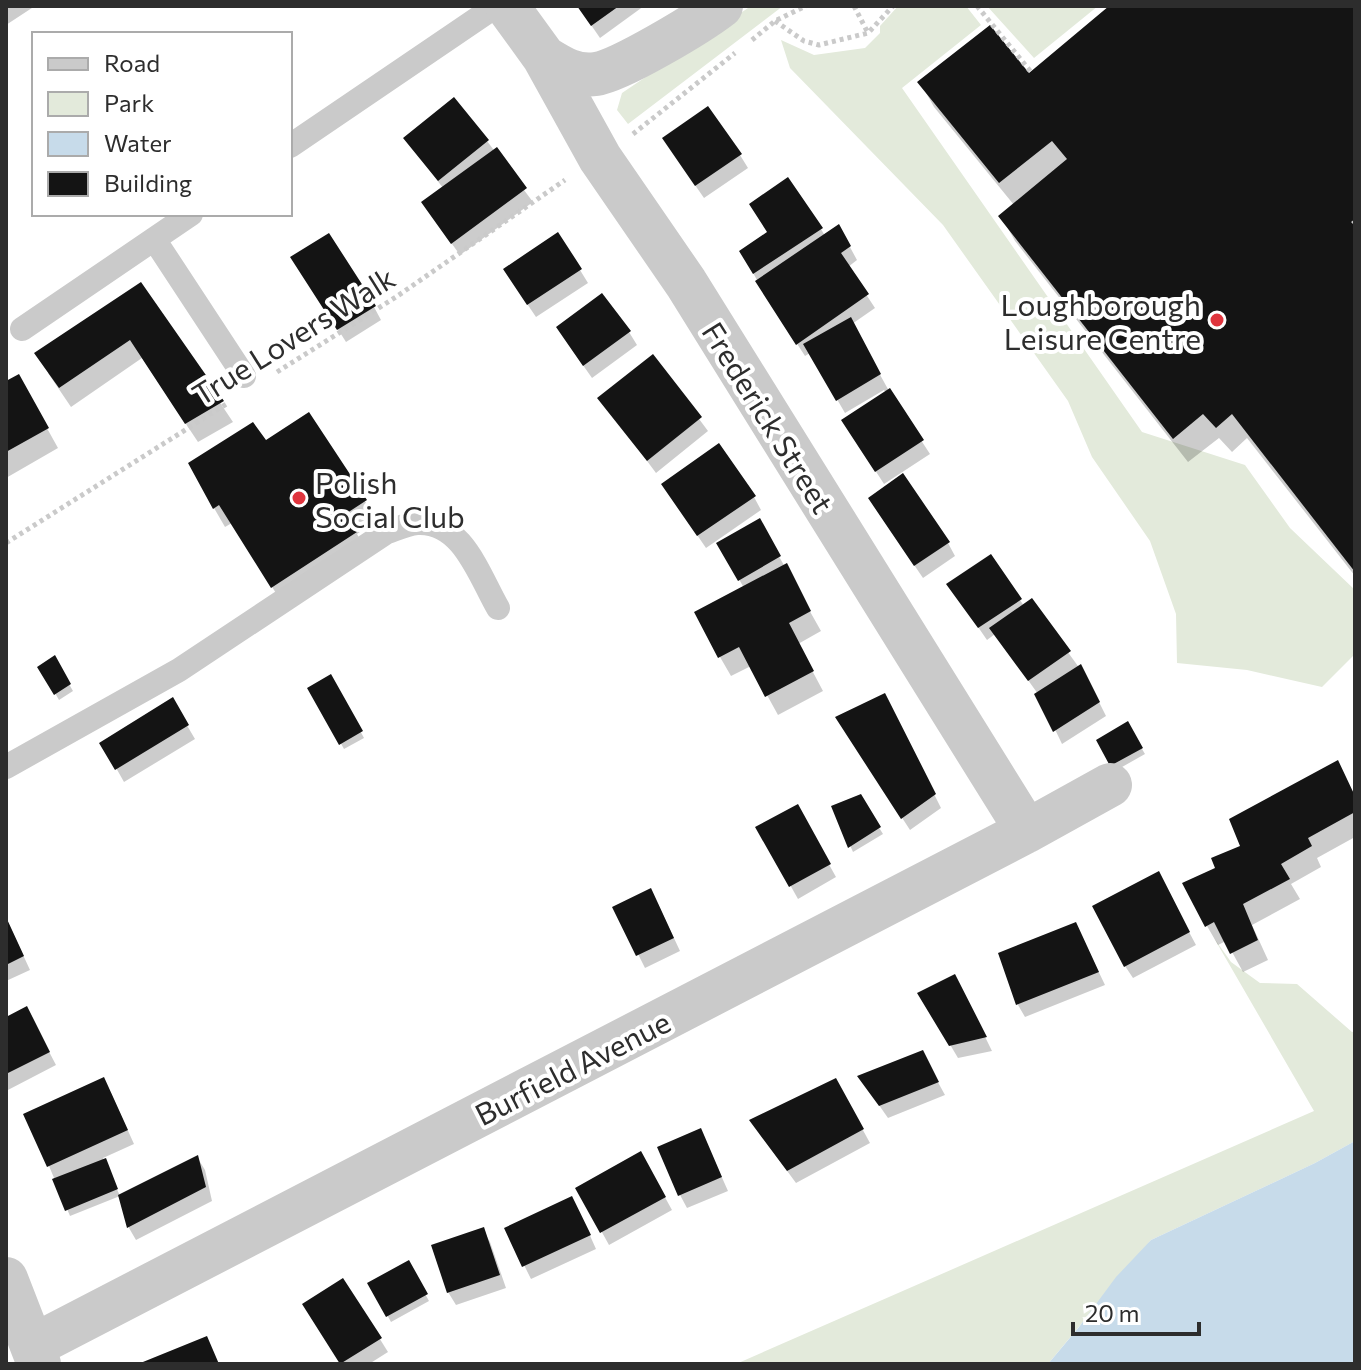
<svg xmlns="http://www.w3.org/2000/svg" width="1361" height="1370" font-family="Commissioner,sans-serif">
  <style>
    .green { fill: #e3eadb }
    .water { fill: #c7dbea }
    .shadow { fill: #0003 }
    .building { fill: #141414 }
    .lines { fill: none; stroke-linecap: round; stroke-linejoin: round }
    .path { stroke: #cacaca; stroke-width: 5; stroke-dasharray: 4 4; stroke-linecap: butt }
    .service { stroke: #cacaca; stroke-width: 24 }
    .minor { stroke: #cacaca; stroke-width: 44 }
    .poi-dot { fill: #df343d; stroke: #fff; stroke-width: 3 }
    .labels { text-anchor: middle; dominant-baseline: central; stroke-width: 8; stroke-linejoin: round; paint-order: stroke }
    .poi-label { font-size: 30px; fill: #2d2d2d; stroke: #fff; text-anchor: end }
    .street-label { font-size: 30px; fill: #2d2d2d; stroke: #fff }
  </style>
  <rect width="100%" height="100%" fill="#fff"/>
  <path class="green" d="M751,6h32l-155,118 -11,-14 5,-17z
    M898,6h68l15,19 -79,63 240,344 103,33 45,63 65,62v64l-33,33 -75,-17 -70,-7 -1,-49 -26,-73 -58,-84 -24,-56 -125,-176 -153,-157 -9,-28 33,15 51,-7 15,-15v-7z
    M987,6h111l-64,52z
    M1214,938l17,24 29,21 37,1 55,48 3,-1v110l-40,22 -164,77 -103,124h-312l578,-253z"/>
  <path class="water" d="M1355,1141v223h-307l31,-37 37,-50 35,-37 164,-77z"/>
  <path class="shadow" d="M6,6h29l-29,19z
    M578,6h66l-44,32z
    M1112,6h243v570l-108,-138 -15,14 -13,-14 -31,24 -173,-221 -14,-25 13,-11 -80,-98 -14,-25 109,-6z
    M405,138l82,3 46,61 -73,53 -29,-40 12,-27z
    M672,152l68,3 8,13 -44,30z
    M839,227l18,33 -9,7 27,41 -23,16 37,67 41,63 -46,30 -33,-51 35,-40 -2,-3 -39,23 -35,-60 -5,3 -40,-61 -23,-43 79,-23 4,7z
    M580,270l8,13 -52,34 -23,-34z
    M301,271l73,36 7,13 -35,22z
    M141,285l92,137 -35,20 -56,-84 -71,49 -23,-34z
    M629,332l8,13 -45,33 -26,-37z
    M653,357l55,74 -52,42 -56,-75z
    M18,376l40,72 -52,30v-95z
    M309,414l68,106 -20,14 10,18 -83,54 -52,-83 -7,4 -11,-19 51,-65z
    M671,497h83l7,13 -55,38z
    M878,512l70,31 7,13 -32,22z
    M759,521l62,110 -23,13 25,47 -45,24 -27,-49 -20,10 -11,-19 24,-69 -25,-44z
    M949,585l71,15 4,6 7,-5 57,79 18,36 -44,28 -24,-50 -43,-60 -8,6z
    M54,658l19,33 -14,9 -19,-33z
    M331,677l33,61 -20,11 -34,-61z
    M172,700l23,39 -71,43 -22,-39z
    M891,708l50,100 -31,22 -65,-100z
    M1127,724l18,30 -30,17 -16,-30z
    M1355,796v41l-38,21 4,9 -30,17 9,15 -48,26 16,35 -25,12 -17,-31 -8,4 -11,-19z
    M860,797l23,37 -30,18 -20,-45z
    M797,807l39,70 -38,22 -40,-71z
    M1165,887l31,58 -63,33 -8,-12z
    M658,904l22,47 -35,17 -30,-60z
    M6,918l24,52 -24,11z
    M1082,937l23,48 -80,32 -7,-12 -17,-51z
    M962,990l30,61 -34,7 -38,-64z
    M6,1019l27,2 23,44 -50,26z
    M929,1066l16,29 -57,23 -28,-40z
    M836,1081l34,62 -74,40 -37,-50z
    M111,1093l23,51 -31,14 17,38 -50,20 -21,-50z
    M707,1144l21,47 -41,17 -7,-13z
    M641,1154l31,56 -63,35 -31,-56z
    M197,1157l8,13 7,31 -76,39 -7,-12 -9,-32z
    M579,1211l17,38 -65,30 -25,-50z
    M483,1230l7,12 16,46 -50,17 -8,-13z
    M408,1263l21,38 -38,21 -21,-38z
    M343,1280l45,72 -19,12h-27l-30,-46z"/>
  <path class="building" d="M577,6h42l-28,20z
    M1109,6h246v213l-4,3 4,4v346l-123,-158 -16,14 -13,-14 -30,25 -175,-223 69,-57 -15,-18 -53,42 -82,-101 73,-57 39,48z
    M454,97l35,43 -51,41 -35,-43z
    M708,106l34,48 -47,32 -33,-48z
    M497,147l30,41 -76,56 -30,-42z
    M788,177l35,51 -70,46 -14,-23 28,-19 -18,-28z
    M839,224l12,22 -10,7 28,41 -73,51 -41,-64z
    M558,232l24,37 -55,36 -24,-36z
    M329,233l47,73 -39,24 -47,-73z
    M141,282l83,119 -39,23 -55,-84 -71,48 -25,-35z
    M602,293l29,38 -48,35 -27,-39z
    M851,317l30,57 -45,27 -33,-57z
    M653,354l49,63 -55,44 -50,-63z
    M19,374l30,54 -43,24v-71z
    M890,388l34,52 -49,32 -34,-52z
    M309,412l58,88 -20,13 10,19 -86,56 -52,-83 -6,4 -25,-46 65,-41 13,18z
    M719,443l37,53 -59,40 -36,-52z
    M903,473l47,69 -36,24 -46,-68z
    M760,518l21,38 -43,25 -22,-38z
    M991,554l31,45 -44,29 -32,-44z
    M787,563l24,48 -22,12 25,48 -49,26 -26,-50 -21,11 -24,-46z
    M1032,598l39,53 -43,30 -39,-53z
    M55,655l16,29 -17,11 -17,-28z
    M1081,664l19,38 -47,30 -19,-38z
    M331,674l32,57 -24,14 -32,-57z
    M885,693l51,101 -35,25 -66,-102z
    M173,697l16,28 -74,45 -16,-27z
    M1128,721l15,27 -33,18 -14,-26z
    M1338,760l17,36v16l-47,26 4,8 -31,18 9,15 -47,25 15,36 -28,14 -16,-32 -9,5 -23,-44 33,-15 -4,-10 29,-12 -11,-27z
    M861,794l20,33 -33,21 -17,-42z
    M798,804l33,60 -42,23 -34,-60z
    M1159,871l31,61 -66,35 -32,-61z
    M651,888l23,50 -38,18 -24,-49z
    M6,917l18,39 -18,9z
    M1076,922l23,50 -83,33 -18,-52z
    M955,974l32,63 -38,9 -32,-53z
    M27,1006l23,46 -44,22v-57z
    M923,1050l16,32 -60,24 -22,-30z
    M104,1077l24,53 -81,37 -24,-53z
    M836,1078l28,51 -77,42 -38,-51z
    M701,1128l21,49 -44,19 -21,-49z
    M641,1151l25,46 -66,36 -25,-45z
    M198,1155l8,32 -79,41 -9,-33z
    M106,1158l12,31 -53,22 -13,-32z
    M572,1196l19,39 -69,32 -18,-39z
    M484,1227l16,48 -53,18 -16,-48z
    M409,1260l19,34 -42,23 -19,-34z
    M343,1278l39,60 -42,26 -38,-60z
    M207,1336l12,28h-81z"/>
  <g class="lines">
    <path class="path" d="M854,6l14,27
      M977,6l54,66
      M775,21l29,20 15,4 49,-12 25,-27
      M752,40l23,-19 31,-15
      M633,134l102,-81
      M277,372l119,-75 169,-117
      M6,543l222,-140"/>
    <path class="service" d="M290,146l206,-140
      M154,239l90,137
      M22,329l169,-115
      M6,767l173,-97 208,-138c9,-3 20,-8 30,-9 45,-3 62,52 81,85"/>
    <path class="minor" d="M507,6l37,51 56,101 86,125 341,548
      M544,57c16,10 31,20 52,17 25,-4 103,-51 125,-68
      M6,1279l33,85
      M33,1346l994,-515 83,-46"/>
  </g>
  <g class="poi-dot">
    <circle cx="1217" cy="320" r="8"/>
    <circle cx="299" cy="498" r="8"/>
  </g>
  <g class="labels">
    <g class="poi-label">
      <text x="1201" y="303">Loughborough<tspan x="1201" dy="34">Leisure Centre</tspan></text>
      <text x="315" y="481" text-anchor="start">Polish<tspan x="315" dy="34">Social Club</tspan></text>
    </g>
    <g class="street-label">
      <text transform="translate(293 335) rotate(-32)">True Lovers Walk</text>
      <text transform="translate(769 417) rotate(58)">Frederick Street</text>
      <text transform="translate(572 1067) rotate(-27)">Burfield Avenue</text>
    </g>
  </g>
  <rect width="1361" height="1370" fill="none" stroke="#2d2d2d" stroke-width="16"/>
  <rect x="32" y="32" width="260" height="184" fill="#ffffff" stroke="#ababab" stroke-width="2"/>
  <rect x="48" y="58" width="40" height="12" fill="#cacaca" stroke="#ababab" stroke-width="2"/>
  <text x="104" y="72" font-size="24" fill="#2d2d2d">Road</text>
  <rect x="48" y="92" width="40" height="24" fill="#e3eadb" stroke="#ababab" stroke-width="2"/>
  <text x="104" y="112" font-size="24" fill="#2d2d2d">Park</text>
  <rect x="48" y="132" width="40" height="24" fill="#c7dbea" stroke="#ababab" stroke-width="2"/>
  <text x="104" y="152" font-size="24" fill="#2d2d2d">Water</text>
  <rect x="48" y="172" width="40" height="24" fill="#141414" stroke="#ababab" stroke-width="2"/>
  <text x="104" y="192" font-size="24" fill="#2d2d2d">Building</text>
  <path d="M1073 1322v12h126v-12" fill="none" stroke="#2d2d2d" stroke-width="4"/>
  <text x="1085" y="1322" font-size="24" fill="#2d2d2d" stroke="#ffffff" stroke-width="6" paint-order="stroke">20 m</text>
</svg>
